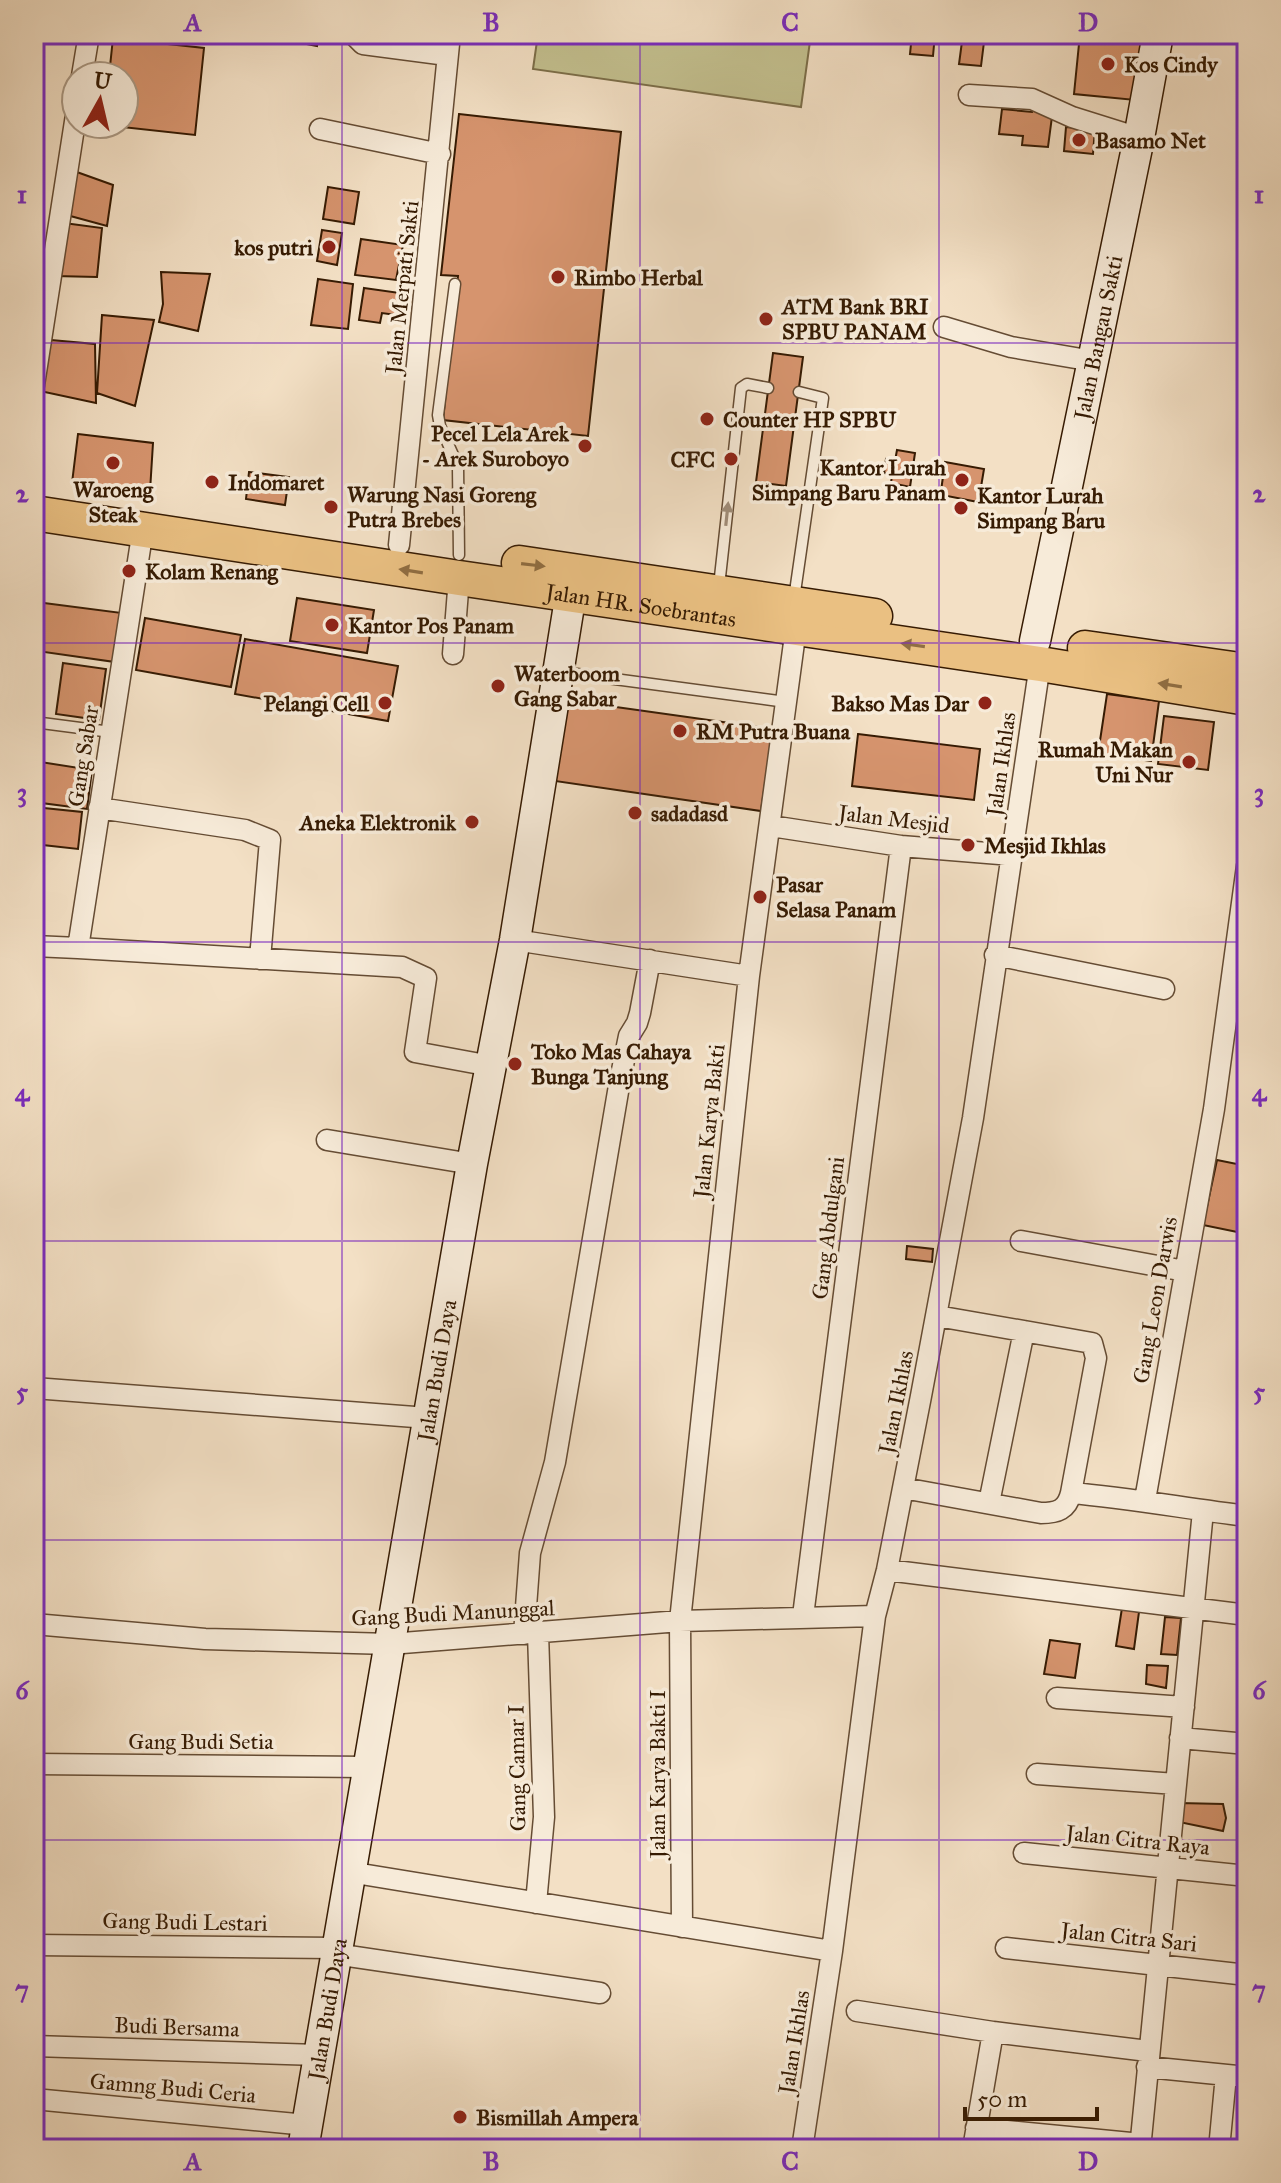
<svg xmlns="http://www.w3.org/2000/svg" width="1281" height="2183" font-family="'IM FELL Great Primer',serif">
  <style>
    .green { fill: #c3c08f; stroke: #7c6e49; stroke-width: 2 }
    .building { fill: #d6946e; stroke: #361b03; stroke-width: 2 }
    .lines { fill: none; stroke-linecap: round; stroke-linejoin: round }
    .lane-casing { stroke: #654c34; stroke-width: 13 }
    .street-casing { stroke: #654c34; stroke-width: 23 }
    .secondary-casing { stroke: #361b03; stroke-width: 33 }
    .primary-casing { stroke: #361b03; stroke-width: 37 }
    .lane { stroke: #f7ebd9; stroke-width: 10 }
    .street { stroke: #f7ebd9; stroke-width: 20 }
    .secondary { stroke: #f7ebd9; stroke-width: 30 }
    .primary { stroke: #eac082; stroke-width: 34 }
    .oneway { fill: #a08d79 }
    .oneway2 { fill: #906e42 }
    .grid { fill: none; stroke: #7b2cbf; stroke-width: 2; stroke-opacity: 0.55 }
    .poi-dot { fill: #8f2418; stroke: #f7ebd9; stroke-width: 3 }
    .labels { text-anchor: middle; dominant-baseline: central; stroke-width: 7; stroke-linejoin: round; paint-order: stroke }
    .poi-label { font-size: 22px; font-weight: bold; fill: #361b03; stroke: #f7ebd9; text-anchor: start }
    .street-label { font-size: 22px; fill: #361b03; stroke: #f7ebd9 }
    .neatline { fill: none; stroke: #7b2cbf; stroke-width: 3 }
    .grid-label { font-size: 26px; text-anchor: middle; font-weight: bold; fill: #7b2cbf }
  </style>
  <rect width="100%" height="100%" fill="#f3e0c5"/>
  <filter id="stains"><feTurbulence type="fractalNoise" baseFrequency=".0025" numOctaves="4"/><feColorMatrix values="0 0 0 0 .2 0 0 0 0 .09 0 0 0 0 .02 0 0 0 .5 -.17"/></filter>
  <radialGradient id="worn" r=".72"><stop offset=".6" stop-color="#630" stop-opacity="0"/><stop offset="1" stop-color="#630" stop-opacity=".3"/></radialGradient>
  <path class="green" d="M538,34h273l-10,73 -268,-38z"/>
  <path class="building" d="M267,34h52l-2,12 -51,-10z
    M912,34h23l-2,22 -23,-2z
    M963,34h22l-4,32 -22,-2z
    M1080,34h62l-7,66 -61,-6z
    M113,38l91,10 -9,87 -91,-10 20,-1v-48h-15z
    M1033,107l20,2 -5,38 -26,-2 1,-9 -24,-2 3,-25 30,3z
    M459,114l162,18 -33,304 -145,-16 15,-144 -17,-1z
    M1066,127l29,2 -2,25 -29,-3z
    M74,171l39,14 -6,41 -44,-12z
    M328,187l31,5 -5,32 -31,-5z
    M64,223l38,5 -5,49 -42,-1z
    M322,230l20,3 -5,32 -20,-4z
    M361,239l42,6 -7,35 -41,-5z
    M161,272l49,2 -12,57 -39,-9 4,-18z
    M318,279l35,5 -5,45 -37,-4z
    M364,288l43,6 -3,22 -22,-3 -2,10 -21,-3z
    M102,315l52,5 -19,86 -38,-13z
    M51,340l44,4 1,59 -56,-12z
    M773,353l30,4 -17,129 -30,-4z
    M78,434l75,9 -3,48 -78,-8z
    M897,450l18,3 -5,34 -19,-4 1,-8 -8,-2 2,-14 9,2z
    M945,462l39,7 -4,24 5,1 -2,9 -36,-7v-4l-6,-1z
    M249,472l40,5 -4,28 -39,-6z
    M297,598l77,12 -7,43 -77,-12z
    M44,603l78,10 -7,49 -78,-11z
    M145,618l96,17 -10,52 -95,-17z
    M245,639l153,27 -10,55 -153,-27z
    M63,663l43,6 -7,51 -43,-6z
    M1107,694l52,7 -8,60 -53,-7z
    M566,700l207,29 -12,82 -206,-30z
    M1164,716l50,6 -6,48 -50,-6z
    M858,734l122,15 -6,51 -122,-14z
    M34,761l58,9 -5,39 -53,-7z
    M34,807l48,5 -4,37 -44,-5z
    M1247,991v51l-6,-1z
    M1217,1160l30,6v68l-44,-9z
    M907,1246l26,3 -1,13 -26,-3z
    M1122,1608l17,4 -5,37 -18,-3z
    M1165,1617l16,1 -4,37 -16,-1z
    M1050,1640l30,4 -5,34 -31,-4z
    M1147,1665l21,1 -2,22 -20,-4z
    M1179,1803l44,1 3,14 -3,13 -44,-9z"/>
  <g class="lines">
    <defs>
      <path id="lane" d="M455,284l-17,131 2,11 18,40 1,89
        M719,586l22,-198 6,-4 21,4
        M794,599l29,-201 -24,-6
        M562,672l224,30
        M34,722l77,10"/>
      <path id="street" d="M353,34l10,10 84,11
        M82,76l7,-42
        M969,95l63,4 40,18 67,21
        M320,129l120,25
        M944,327l67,20 82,14
        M34,385l42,-270
        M399,545l51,-511
        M453,654l6,-76
        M99,808l146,22 25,10 -10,119
        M771,826l130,20 111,9
        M515,940l234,36
        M34,946l44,2 65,-419
        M78,948l324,19 24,11 -11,74 76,14
        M995,955l169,34
        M327,1140l145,24
        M1021,1241l164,30
        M34,1388l394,30
        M903,1488l138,25c16,0 26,-3 30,-20l25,-135 -4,-15 -155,-27
        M1071,1493c59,5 117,16 176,23
        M1145,1500l69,-391 33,-243
        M989,1503l35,-172
        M887,1570l360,45
        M803,1616l98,-770
        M34,1624l171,15 185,5 290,-23 195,-5
        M524,1634l6,-81 25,-91 65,-382 9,-44 8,-13 3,-10 10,-53
        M1057,1698l127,9
        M1180,1738l67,6
        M34,1764l333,3
        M1037,1774l139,10
        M1024,1853l223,23
        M349,1872l483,79
        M536,1903l8,-86 -6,-184
        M682,1927l-2,-306 69,-645 47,-348
        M34,1945l302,3
        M1006,1948l241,27
        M335,1954l265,39
        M857,2011l136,21 155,19
        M34,2046l284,9
        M1147,2067l100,10
        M34,2099l273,26
        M976,2128l165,16
        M802,2149l30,-198 43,-335 12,-46 34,-174 52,-278 67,-454
        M973,2149l20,-117
        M1140,2149l63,-638
        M1219,2149l7,-74"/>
      <g id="secondary">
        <path id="s1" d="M1035,641l104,-503 19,-104"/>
        <path id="s2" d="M303,2149l169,-985 43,-224 56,-347"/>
      </g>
      <g id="primary">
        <path id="s3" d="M34,513l425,65 581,86 207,34"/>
        <path d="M519,563l356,53"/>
        <path d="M1085,648l162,23"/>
      </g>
    </defs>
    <use href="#lane" class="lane-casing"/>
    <use href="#street" class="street-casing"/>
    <use href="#secondary" class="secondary-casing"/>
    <use href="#primary" class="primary-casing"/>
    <use href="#lane" class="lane"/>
    <use href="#street" class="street"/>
    <use href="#secondary" class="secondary"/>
    <use href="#primary" class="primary"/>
  </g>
  <defs><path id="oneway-solid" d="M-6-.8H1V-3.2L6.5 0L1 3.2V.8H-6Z" transform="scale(2)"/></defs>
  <use class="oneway" href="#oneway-solid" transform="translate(727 514) rotate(-84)"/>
  <g class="oneway2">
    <use href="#oneway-solid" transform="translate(533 565) rotate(7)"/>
    <use href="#oneway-solid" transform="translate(411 571) rotate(-171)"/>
    <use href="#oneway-solid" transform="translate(913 645) rotate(-172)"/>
    <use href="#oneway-solid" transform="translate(1170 685) rotate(-171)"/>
  </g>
  <path class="grid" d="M342,34v2115M640,34v2115M939,34v2115M34,343h1213M34,643h1213M34,942h1213M34,1241h1213M34,1540h1213M34,1840h1213"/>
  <g class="poi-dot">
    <circle cx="1108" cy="64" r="8"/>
    <circle cx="1079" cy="140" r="8"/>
    <circle cx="329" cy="247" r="8"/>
    <circle cx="558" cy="277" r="8"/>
    <circle cx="766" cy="319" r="8"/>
    <circle cx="707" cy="419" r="8"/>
    <circle cx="585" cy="446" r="8"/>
    <circle cx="731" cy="459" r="8"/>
    <circle cx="113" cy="463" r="8"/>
    <circle cx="962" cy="480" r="8"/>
    <circle cx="212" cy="482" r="8"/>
    <circle cx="331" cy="507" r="8"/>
    <circle cx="961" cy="508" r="8"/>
    <circle cx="129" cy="571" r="8"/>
    <circle cx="332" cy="625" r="8"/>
    <circle cx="498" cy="686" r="8"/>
    <circle cx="385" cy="703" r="8"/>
    <circle cx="985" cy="703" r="8"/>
    <circle cx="680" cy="731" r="8"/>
    <circle cx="1189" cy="762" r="8"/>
    <circle cx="635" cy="813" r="8"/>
    <circle cx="472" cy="822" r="8"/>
    <circle cx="968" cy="845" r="8"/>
    <circle cx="760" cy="897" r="8"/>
    <circle cx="515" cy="1064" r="8"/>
    <circle cx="460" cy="2117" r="8"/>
  </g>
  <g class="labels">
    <g class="poi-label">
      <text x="1124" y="64">Kos Cindy</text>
      <text x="1095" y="140">Basamo Net</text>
      <text x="313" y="247" text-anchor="end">kos putri</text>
      <text x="574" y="277">Rimbo Herbal</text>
      <text x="782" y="306">ATM Bank BRI<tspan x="782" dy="25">SPBU PANAM</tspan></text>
      <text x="723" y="419">Counter HP SPBU</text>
      <text x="569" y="433" text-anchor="end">Pecel Lela Arek<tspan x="569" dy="25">- Arek Suroboyo</tspan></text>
      <text x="715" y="459" text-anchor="end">CFC</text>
      <text x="946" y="467" text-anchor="end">Kantor Lurah<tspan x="946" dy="25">Simpang Baru Panam</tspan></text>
      <text x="228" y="482">Indomaret</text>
      <text x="113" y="489" text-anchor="middle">Waroeng<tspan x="113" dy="25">Steak</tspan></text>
      <text x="347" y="494">Warung Nasi Goreng<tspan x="347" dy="25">Putra Brebes</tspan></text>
      <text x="977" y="495">Kantor Lurah<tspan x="977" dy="25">Simpang Baru</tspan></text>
      <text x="145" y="571">Kolam Renang</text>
      <text x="348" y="625">Kantor Pos Panam</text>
      <text x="514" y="673">Waterboom<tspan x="514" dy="25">Gang Sabar</tspan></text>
      <text x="369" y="703" text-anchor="end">Pelangi Cell</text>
      <text x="969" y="703" text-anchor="end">Bakso Mas Dar</text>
      <text x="696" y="731">RM Putra Buana</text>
      <text x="1173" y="749" text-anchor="end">Rumah Makan<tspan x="1173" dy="25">Uni Nur</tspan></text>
      <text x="651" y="813">sadadasd</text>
      <text x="456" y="822" text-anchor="end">Aneka Elektronik</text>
      <text x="984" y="845">Mesjid Ikhlas</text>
      <text x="776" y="884">Pasar<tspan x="776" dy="25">Selasa Panam</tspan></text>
      <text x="531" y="1051">Toko Mas Cahaya<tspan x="531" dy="25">Bunga Tanjung</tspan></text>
      <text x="476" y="2117">Bismillah Ampera</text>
    </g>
    <g class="street-label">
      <text transform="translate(402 287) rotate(-84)">Jalan Merpati Sakti</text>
      <text stroke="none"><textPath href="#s1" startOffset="310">Jalan Bangau Sakti</textPath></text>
      <text stroke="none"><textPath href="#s3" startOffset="614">Jalan HR. Soebrantas</textPath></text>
      <text transform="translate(83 756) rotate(-81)">Gang Sabar</text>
      <text transform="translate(1001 764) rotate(-82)">Jalan Ikhlas</text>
      <text transform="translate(894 819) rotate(7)">Jalan Mesjid</text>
      <text transform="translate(709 1121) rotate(-84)">Jalan Karya Bakti</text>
      <text transform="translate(828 1228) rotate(-83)">Gang Abdulgani</text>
      <text transform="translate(1155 1300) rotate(-80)">Gang Leon Darwis</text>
      <text stroke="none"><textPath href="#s2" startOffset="790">Jalan Budi Daya</textPath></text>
      <text transform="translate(896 1402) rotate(-79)">Jalan Ikhlas</text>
      <text transform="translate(453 1613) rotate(-3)">Gang Budi Manunggal</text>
      <text x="201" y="1741">Gang Budi Setia</text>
      <text transform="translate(517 1768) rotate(-91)">Gang Camar I</text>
      <text transform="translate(657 1774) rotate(-90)">Jalan Karya Bakti I</text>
      <text transform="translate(1138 1840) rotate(6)">Jalan Citra Raya</text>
      <text transform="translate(185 1922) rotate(1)">Gang Budi Lestari</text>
      <text transform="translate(1129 1937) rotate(6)">Jalan Citra Sari</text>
      <text stroke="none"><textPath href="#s2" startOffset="142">Jalan Budi Daya</textPath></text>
      <text transform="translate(177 2027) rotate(2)">Budi Bersama</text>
      <text transform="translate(794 2042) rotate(-81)">Jalan Ikhlas</text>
      <text transform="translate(173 2088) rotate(5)">Gamng Budi Ceria</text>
    </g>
  </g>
  <rect width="1281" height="2183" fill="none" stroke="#f3e0c5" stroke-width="88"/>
  <g transform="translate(100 100) rotate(8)"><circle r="38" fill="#f7ebd9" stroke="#aa9883" stroke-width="2"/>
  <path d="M0-6L14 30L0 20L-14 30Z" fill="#8f2418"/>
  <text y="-12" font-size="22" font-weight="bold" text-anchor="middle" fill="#361b03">U</text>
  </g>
  <path d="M965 2107v12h132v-12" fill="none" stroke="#361b03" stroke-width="4"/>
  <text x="977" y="2107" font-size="24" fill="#361b03" stroke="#f7ebd9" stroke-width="6" paint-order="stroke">50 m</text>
  <rect x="44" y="44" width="1193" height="2095" class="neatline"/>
  <g class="grid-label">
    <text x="193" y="31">A</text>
    <text x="491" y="31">B</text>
    <text x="790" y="31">C</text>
    <text x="1088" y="31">D</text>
    <text x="22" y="203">1</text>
    <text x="1259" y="203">1</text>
    <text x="22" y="502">2</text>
    <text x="1259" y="502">2</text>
    <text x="22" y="801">3</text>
    <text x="1259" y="801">3</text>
    <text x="22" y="1101">4</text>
    <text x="1259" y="1101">4</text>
    <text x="22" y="1400">5</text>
    <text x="1259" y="1400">5</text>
    <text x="22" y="1699">6</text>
    <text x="1259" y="1699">6</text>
    <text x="22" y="1998">7</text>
    <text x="1259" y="1998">7</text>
    <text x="193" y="2170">A</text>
    <text x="491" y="2170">B</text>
    <text x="790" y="2170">C</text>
    <text x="1088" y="2170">D</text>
  </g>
  <rect width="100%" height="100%" filter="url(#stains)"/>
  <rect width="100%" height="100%" fill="url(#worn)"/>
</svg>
